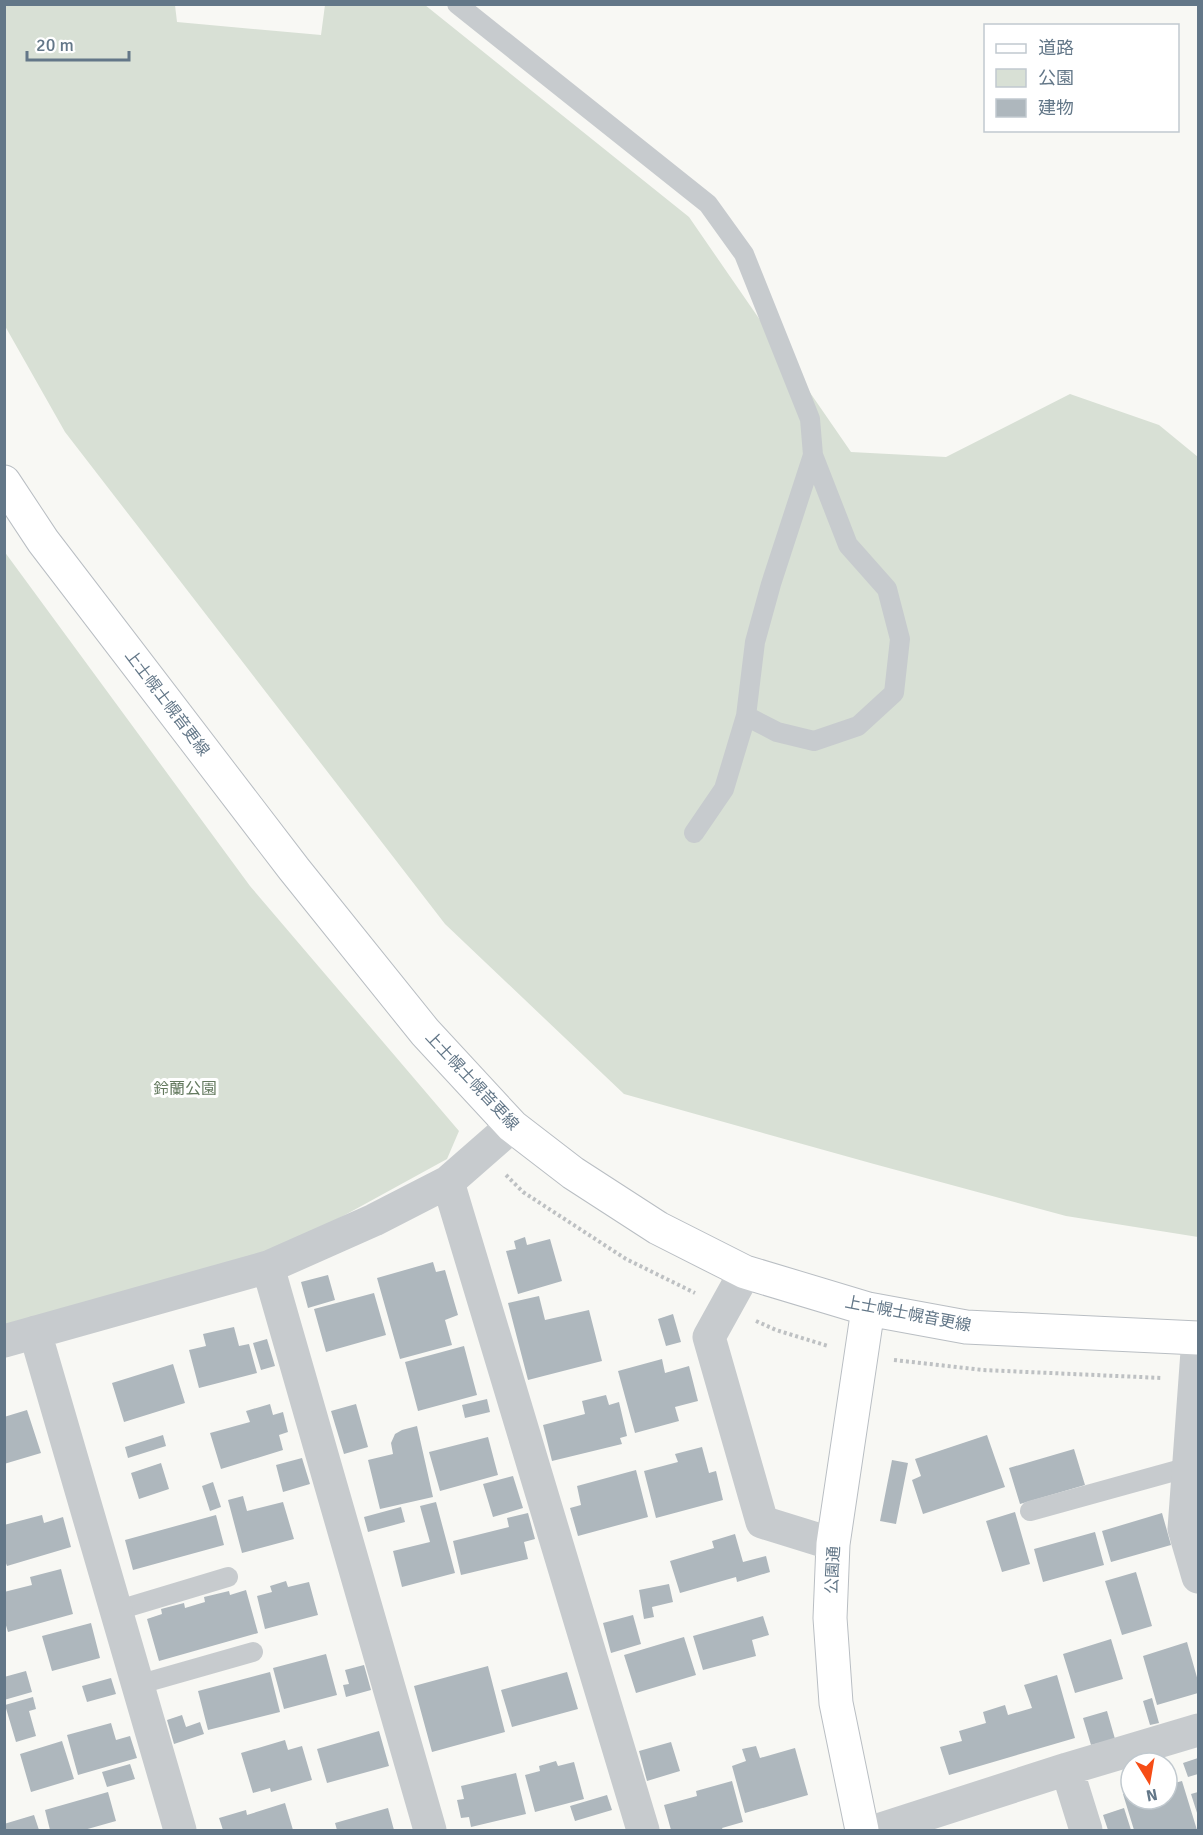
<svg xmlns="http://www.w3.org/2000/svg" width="1203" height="1835" font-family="Signika,'Noto Sans JP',sans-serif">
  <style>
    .green { fill: #d8e0d5 }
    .building { fill: #aeb7bd }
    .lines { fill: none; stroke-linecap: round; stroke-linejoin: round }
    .secondary-casing { stroke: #b9bec3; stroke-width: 35 }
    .path { stroke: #bec1c3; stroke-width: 4; stroke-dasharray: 3 3; stroke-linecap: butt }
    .lane { stroke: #c7cbce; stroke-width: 20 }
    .street { stroke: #c7cbce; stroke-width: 33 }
    .secondary { stroke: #fff; stroke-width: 33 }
    .labels { text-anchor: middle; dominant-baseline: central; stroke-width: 6; stroke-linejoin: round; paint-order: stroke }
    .street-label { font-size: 16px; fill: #637788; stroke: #fff }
    .park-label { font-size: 16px; fill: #647a5f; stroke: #fff }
  </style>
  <rect width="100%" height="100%" fill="#f8f8f4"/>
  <path class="green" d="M4,5h171l2,17 144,13 4,-30h100l264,212 162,235 95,5 124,-63 89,31 39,32v780l-132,-21 -192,-52 -250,-70 -179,-170 -380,-492 -60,-106z
    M4,551l246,335 209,245 -12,28 -164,90 -279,78z"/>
  <path class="building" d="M525,1237l2,8 23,-6 12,42 -44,13 -12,-43 10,-2 -2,-8z
    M433,1262l3,10 9,-2 13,45 -13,5 7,25 -52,14 -23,-81z
    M328,1275l7,25 -27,8 -7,-26z
    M374,1293l12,42 -60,17 -12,-43z
    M539,1296l6,24 44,-10 13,51 -74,19 -20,-77z
    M673,1314l8,28 -15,4 -8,-27z
    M234,1327l5,19 10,-2 8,29 -58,15 -10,-38 17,-4 -3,-12z
    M267,1339l8,27 -14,4 -8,-27z
    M464,1346l13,49 -59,16 -13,-49z
    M662,1359l3,14 24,-7 9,35 -23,6 4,14 -44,12 -17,-62z
    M173,1364l12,39 -61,19 -12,-39z
    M606,1395l3,10 10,-3 8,34 -7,2 2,6 -70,17 -9,-36 42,-11 -3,-13z
    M487,1399l3,13 -25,6 -3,-13z
    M270,1404l3,11 10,-3 5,20 -9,3 4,15 -62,19 -11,-36 40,-11 -4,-11z
    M356,1404l12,43 -24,7 -13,-43z
    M27,1410l14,43 -37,11v-47z
    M417,1426l16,71 -53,12 -12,-49 25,-6 -2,-11 4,-9 7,-4z
    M163,1435l3,11 -38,12 -3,-11z
    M987,1435l18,52 -82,27 -11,-34 9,-4 -6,-17z
    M488,1437l10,38 -58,16 -11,-39z
    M702,1447l7,26 7,-2 7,29 -67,18 -12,-47 34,-9 -3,-8z
    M1074,1449l11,36 -65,19 -11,-36z
    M302,1458l8,26 -27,8 -7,-27z
    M892,1460l16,3 -12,61 -16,-3z
    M161,1463l8,26 -30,10 -8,-26z
    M636,1470l12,47 -70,19 -8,-28 11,-3 -4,-19z
    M513,1476l10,32 -30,9 -10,-33z
    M213,1482l8,25 -11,4 -8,-25z
    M243,1496l4,15 36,-9 11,37 -52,14 -14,-53z
    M436,1502l19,71 -53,14 -9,-36 37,-9 -10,-36z
    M401,1507l4,15 -37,10 -4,-15z
    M1015,1512l15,52 -28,8 -16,-51z
    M528,1513l7,26 -11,3 4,17 -67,16 -8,-34 56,-14 -2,-9z
    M1162,1513l9,32 -60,17 -9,-31z
    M42,1515l2,8 19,-6 8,30 -64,19 -3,-8v-33z
    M216,1515l8,30 -91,25 -8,-30z
    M1095,1532l9,33 -61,17 -9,-33z
    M735,1534l8,28 23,-6 4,16 -33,10 -1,-5 -56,16 -10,-32 44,-13 -2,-7z
    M61,1569l12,45 -65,18 -4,-13v-27l28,-7 -2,-8z
    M1136,1572l16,54 -30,9 -17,-54z
    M286,1581l2,6 21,-5 9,33 -53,14 -8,-33 15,-4 -2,-6z
    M669,1584l4,18 -21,5 2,10 -10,2 -5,-29z
    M246,1590l12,43 -99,28 -12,-42 15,-5 -1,-5 23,-6 1,5 20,-6 -1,-5 25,-6 1,4z
    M633,1615l8,29 -30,9 -8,-30z
    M763,1616l6,19 -17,5 4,16 -53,14 -10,-34z
    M91,1623l9,35 -48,13 -10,-35z
    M684,1637l12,38 -60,18 -12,-38z
    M1111,1639l12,40 -48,14 -12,-39z
    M1187,1642l11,39v12l-41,12 -14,-49z
    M326,1654l11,41 -53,14 -11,-41z
    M364,1665l7,25 -25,7 -3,-12 6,-1 -4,-14z
    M488,1666l17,66 -73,20 -18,-66z
    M26,1671l6,21 -28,8v-23z
    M270,1672l10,40 -72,18 -10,-39z
    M567,1672l11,37 -66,18 -11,-37z
    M1057,1675l18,63 -126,37 -9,-28 22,-6 -3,-10 27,-8 -3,-11 22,-7 3,10 24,-7 -8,-23z
    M111,1678l5,16 -29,8 -5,-16z
    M33,1697l3,12 -7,2 7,25 -20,6 -11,-37z
    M1152,1698l7,25 -9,2 -7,-24z
    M1107,1711l8,28 -24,6 -8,-27z
    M182,1715l4,12 14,-5 4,12 -30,10 -7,-24z
    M111,1723l5,17 14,-4 7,22 -59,17 -11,-40z
    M379,1731l10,35 -62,17 -10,-34z
    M285,1740l3,10 14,-4 10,34 -41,12 -1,-4 -17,5 -12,-40z
    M62,1741l12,38 -43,13 -11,-38z
    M671,1742l9,29 -33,10 -8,-30z
    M756,1746l4,12 35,-10 13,47 -63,18 -13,-47 14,-5 -4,-12z
    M1198,1758v16l-10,3 -5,-14z
    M556,1761l2,5 16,-4 10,37 -49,13 -10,-37 15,-4 -1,-5z
    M130,1764l5,15 -28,8 -5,-15z
    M516,1773l10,41 -55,13 -2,-10 -8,1 -4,-18 7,-1 -3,-13z
    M732,1781l11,41 -21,6 1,2h-52l-7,-25 33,-9 -1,-5z
    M1182,1781l15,49h-63l-11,-36 8,-3v8h36v-14z
    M108,1792l8,29 -32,9h-34l-5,-20z
    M1198,1792v24l-7,-22z
    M607,1795l5,15 -37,11 -5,-15z
    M285,1803l8,27h-70l-4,-12 27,-8 1,5z
    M388,1808l6,22h-57l-2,-7z
    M1124,1808l7,22h-23l-5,-15z
    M34,1815l5,15h-35v-6z"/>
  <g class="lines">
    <defs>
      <path id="secondary" d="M4,482l39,59 251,328 131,163 87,94 61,47 85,55 87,44 123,37 98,18 232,11
        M862,1830l-26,-127 -6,-85 3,-74 35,-235"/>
    </defs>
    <use href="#secondary" class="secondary-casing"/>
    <path class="path" d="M506,1175l17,17 103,67 69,34
      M756,1321l20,9 52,16
      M894,1360l89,10 179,8"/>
    <path class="lane" d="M457,4l251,200 36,50 66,165 3,36 -42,129 -16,58 -9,74 -22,73 -30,44
      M746,716l31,16 37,9 44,-15 36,-33 6,-54 -13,-50 -39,-44 -35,-90
      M1030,1511l159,-44
      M115,1611l113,-34
      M137,1685l116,-33"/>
    <path class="street" d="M448,1182l195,648
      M268,1267l162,563
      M745,1272l-36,65 53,185 71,22
      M35,1332l145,498
      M1198,1338l-14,191 14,48
      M4,1341l264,-74 106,-47 74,-38 64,-56
      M1067,1769l19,61
      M878,1830l189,-61 131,-39"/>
    <use href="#secondary" class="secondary"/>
  </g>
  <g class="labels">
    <g class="street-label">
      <text transform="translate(167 703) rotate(53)">上士幌士幌音更線</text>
      <text transform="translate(472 1081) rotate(47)">上士幌士幌音更線</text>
      <text transform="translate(908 1314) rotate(11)">上士幌士幌音更線</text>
      <text transform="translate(833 1570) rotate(-87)">公園通</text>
    </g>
    <g class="park-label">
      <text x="185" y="1089">鈴蘭公園</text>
    </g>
  </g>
  <rect width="1203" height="1835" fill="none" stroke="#637788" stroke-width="12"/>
  <rect x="984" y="24" width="195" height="108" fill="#ffffff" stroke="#c1c9cf" stroke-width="1.5"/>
  <rect x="996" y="44" width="30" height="9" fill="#ffffff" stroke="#c1c9cf" stroke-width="1.5"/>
  <text x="1038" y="54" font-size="18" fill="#637788">道路</text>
  <rect x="996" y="69" width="30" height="18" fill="#d8e0d5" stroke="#c1c9cf" stroke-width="1.5"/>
  <text x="1038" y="84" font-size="18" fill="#637788">公園</text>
  <rect x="996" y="99" width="30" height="18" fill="#aeb7bd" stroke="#c1c9cf" stroke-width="1.5"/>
  <text x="1038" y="114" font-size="18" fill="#637788">建物</text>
  <g transform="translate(1149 1781) rotate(169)"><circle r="28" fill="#ffffff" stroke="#c1c9cf" stroke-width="1.5"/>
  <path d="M0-4.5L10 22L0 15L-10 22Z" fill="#f64d16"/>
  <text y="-9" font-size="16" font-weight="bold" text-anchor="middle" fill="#637788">N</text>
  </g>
  <path d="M27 51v9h102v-9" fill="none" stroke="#637788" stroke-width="3"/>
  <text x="36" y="51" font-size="18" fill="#637788" stroke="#ffffff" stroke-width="4.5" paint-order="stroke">20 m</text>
</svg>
